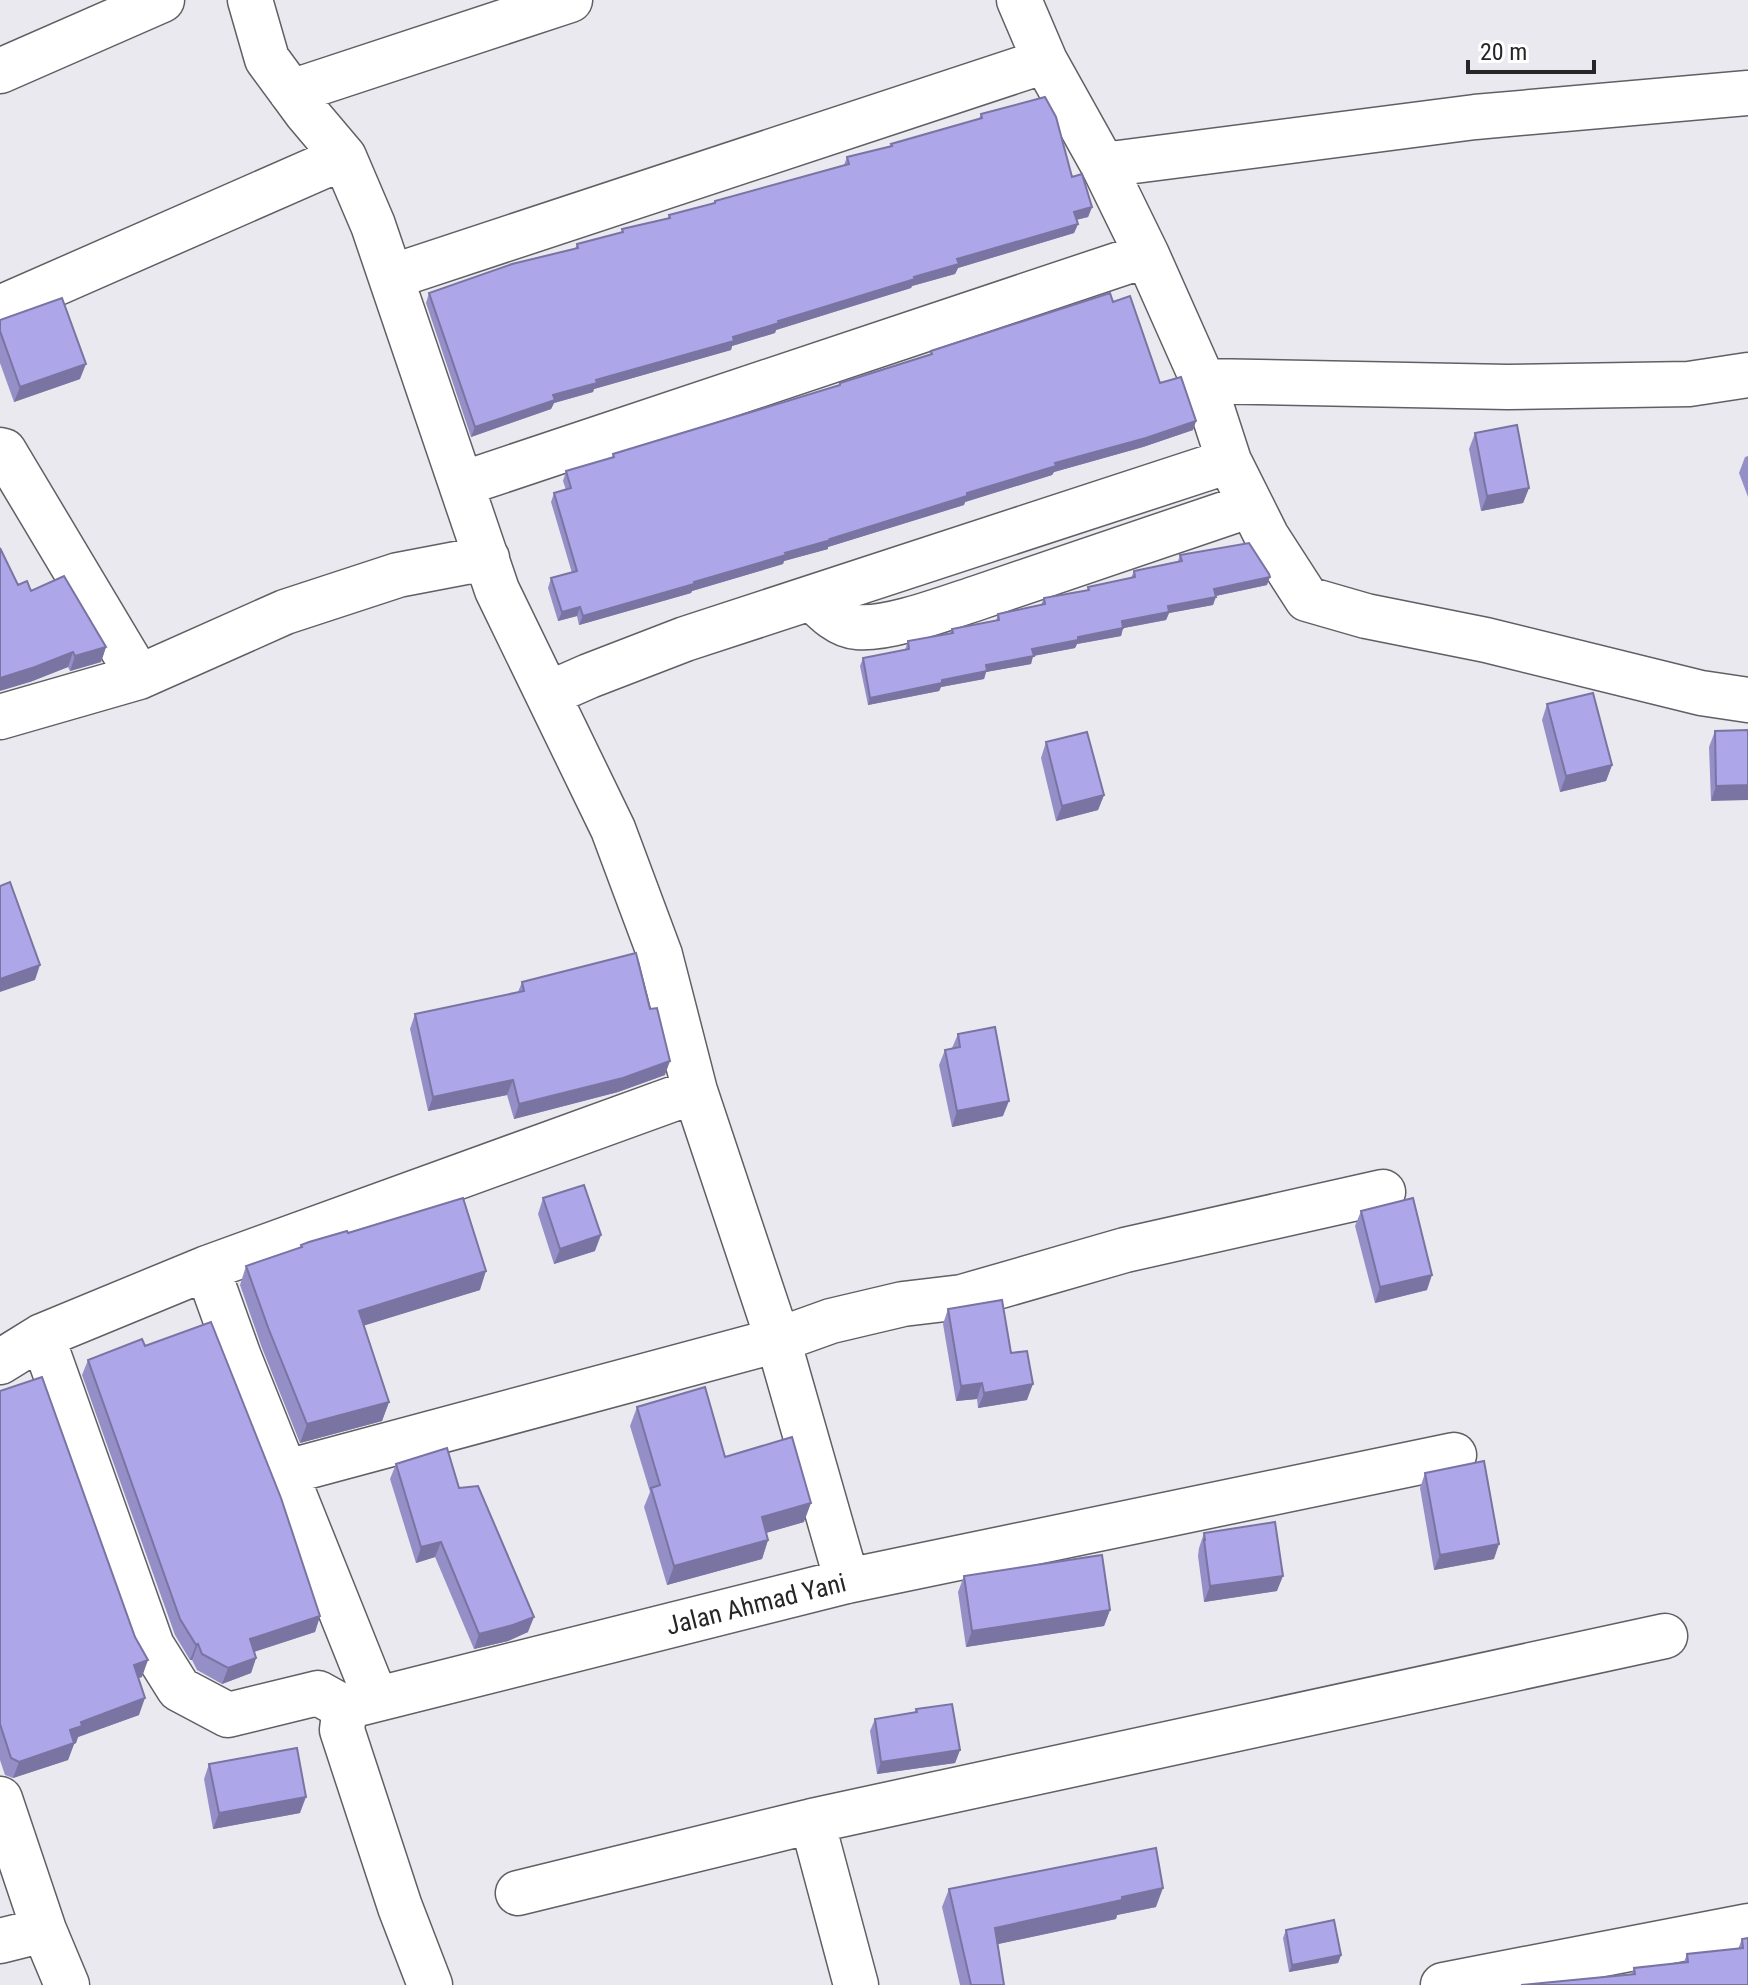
<svg xmlns="http://www.w3.org/2000/svg" width="1748" height="1985" font-family="'Roboto Condensed',sans-serif">
  <style>
    .lines { fill: none; stroke-linecap: round; stroke-linejoin: round }
    .minor-casing { stroke: #605f64; stroke-width: 47 }
    .minor { stroke: #fff; stroke-width: 44 }
    .wall { fill: #958fc8 }
    .shaded-wall { fill: #7974a2 }
    .building { fill: #ada6e8; stroke: #7974a2; stroke-width: 2 }
    .labels { text-anchor: middle; dominant-baseline: central; stroke-width: 8; stroke-linejoin: round; paint-order: stroke }
    .street-label { font-size: 26px; fill: #262628; stroke: #fff }
  </style>
  <rect width="100%" height="100%" fill="#eae9ef"/>
  <g class="lines">
    <defs>
      <path id="minor" d="M250,0l17,59 39,53 38,45 29,68 124,365 116,239 47,126 35,136 83,249 69,241
        M1019,0l26,61 58,104 44,90 56,126 26,80 38,76 40,62 59,17 120,24 215,53 47,7
        M0,71l162,-71
        M291,92l279,-92
        M1103,165l372,-48 273,-24
        M391,277l654,-216
        M0,308l344,-151
        M1203,381l305,6 181,-3 59,-9
        M0,450l4,1 135,226
        M462,484l685,-229
        M812,598c12,12 27,28 45,29 32,3 92,-20 123,-30 91,-30 181,-61 271,-92
        M548,694l41,-18 96,-37 544,-178
        M0,717l139,-40 146,-65 113,-37 89,-17
        M207,1268l488,-177
        M42,1336l110,310 27,43 49,26 90,-22 18,10 8,11
        M0,1362l42,-26 165,-68 32,89 137,342
        M287,1472l491,-132 53,-19 72,-17 59,-7 163,-47 258,-58
        M0,1799l44,131 23,55
        M518,1893l294,-72
        M0,1941l44,-11
        M430,1985l-30,-78 -58,-177 2,-16 10,-9 493,-124 607,-126
        M856,1985l-44,-164 853,-185
        M1443,1985l305,-59"/>
    </defs>
    <use href="#minor" class="minor-casing"/>
    <use href="#minor" class="minor"/>
  </g>
  <path class="wall" d="M981,114l91,63 20,30 -4,10 -12,3 2,4 -4,9 -116,35 -3,6 -43,12 -1,2 -135,42 -1,3 -43,13 -1,4 -137,39 -1,3 -39,11 -3,6 -80,28 -45,-134 3,-10 146,-44 2,-5 44,-11 1,-4 46,-11 1,-3 45,-12 1,-2 129,-36 3,-8 43,-10 1,-3 88,-25z
    M1113,302l47,81 36,38 -3,9 -50,17 -89,25 -2,3 -87,27 -1,3 -136,42v2l-44,12 -1,3 -91,27 -1,2 -112,32 -2,-9 -19,5 -10,-33 3,-10 21,-5 -21,-71 3,-9 12,-3 -3,-9 3,-10 46,-13 1,-4 226,-69 1,-2 90,-29 1,-3z
    M0,320l80,59 -66,23 -14,-39z
    M1475,433l54,55 -6,15 -42,8 -12,-62z
    M1748,456v41l-9,-24 6,-16z
    M1180,555l87,30 -52,11 -2,9 -44,8 -3,7 -43,8 -2,8 -44,8 -2,4 -42,8 -2,8 -45,8 -2,7 -43,8 -2,4 -71,14 -8,-39 3,-8 42,-8 3,-9 42,-8 2,-4 44,-8 2,-7 43,-9 3,-7 43,-8 1,-3 43,-9 3,-7 44,-10z
    M18,585l13,6 75,56 -5,15 -31,9 -2,-4 -38,15z
    M1547,704l65,61 -6,16 -46,11 -18,-72z
    M1748,730l-37,71 -2,-54 6,-16z
    M1046,742l58,53 -6,15 -42,11 -15,-63z
    M522,982l143,93 -47,17 -104,27 -7,-24 -79,16 -18,-82 5,-15 103,-22z
    M958,1034l45,82 -51,11 -13,-62 6,-15 7,-2z
    M543,1198l52,53 -41,13 -16,-50z
    M1361,1211l66,79 -52,13 -20,-77z
    M348,1233l132,57 -116,35 25,77 -7,19 -82,22 -38,-95 -22,-63 6,-19 54,-18 1,-3z
    M948,1309l63,44 16,47 -49,8 -1,-9 -21,2 -13,-77z
    M88,1360l232,256 -5,16 -61,20 2,6 -5,15 -29,11 -25,-14 -5,-10h-2l-15,-25 -93,-260z
    M0,1391l135,246 7,40 -4,1 1,37 -61,22 -2,6 -2,1 -6,16 -55,18 -8,-3 -5,-15z
    M637,1407l88,50 79,65 -38,11 2,7 -6,19 -95,26 -23,-78 6,-15 -20,-66z
    M396,1464l63,24 69,144 -20,9 -34,8 -39,-92 -19,6 -26,-84z
    M1425,1473l69,86 -60,11 -14,-82z
    M1204,1533l73,58 -73,11 -6,-46 1,-8z
    M964,1576l146,34 -6,16 -138,21 -8,-55z
    M916,1709l44,41 -5,13 -78,11 -7,-43 5,-12 40,-7z
    M209,1764l91,49 -87,16 -9,-50z
    M949,1889l207,18 -39,8 -1,4 -118,25 6,41h-44l-18,-78z
    M1286,1930l55,25 -3,8 -49,9 -6,-34z
    M1742,1939l6,46 -117,-10 3,-7 50,-6 3,-8 51,-5z"/>
  <path class="shaded-wall" d="M1092,207l-4,10 -17,4 3,-9z
    M1078,224l-4,9 -116,35 -3,6 -43,12 -1,2 -135,42 -1,3 -43,13 -1,4 -137,39 -1,3 -39,11 -3,6 -80,28 4,-10 78,-32 180,-58 45,-16 136,-44 43,-18z
    M86,364l-6,15 -66,23 6,-15z
    M1196,421l-3,9 -50,17 -89,25 -2,3 -87,27 -1,3 -136,42v2l-44,12 -1,3 -91,27 -1,2 -112,32 4,-9 111,-34 136,-43 225,-76z
    M1529,488l-6,15 -42,8 6,-15z
    M1270,577l-3,8 -56,12 3,-8z
    M1216,597l-3,8 -44,8 -3,7 -47,9 3,-8 46,-15z
    M580,607l-3,9 -19,5 4,-9z
    M1123,628l-2,8 -44,8 -2,4 -42,8 -2,8 -45,8 -2,7 -43,8 -2,4 -71,14 2,-7 72,-18 90,-31 46,-12z
    M106,647l-5,15 -31,9 5,-15z
    M73,652l-5,15 -38,15 -30,9v-13z
    M1612,765l-6,16 -46,11 6,-16z
    M1748,785v15l-37,1 5,-15z
    M1104,795l-6,15 -42,11 6,-15z
    M40,965l-5,15 -35,12v-13z
    M670,1061l-5,14 -47,17 -104,27 5,-15z
    M513,1080l-6,15 -79,16 5,-14z
    M1009,1101l-6,15 -51,11 5,-16z
    M601,1235l-6,16 -41,13 6,-15z
    M486,1271l-6,19 -127,39 6,-18z
    M1432,1275l-5,15 -52,13 5,-16z
    M982,1383l-5,16 -21,2 5,-15z
    M1033,1384l-6,16 -49,8 6,-15z
    M389,1402l-7,19 -82,22 7,-19z
    M811,1503l-7,19 -49,14 7,-19z
    M768,1540l-6,19 -95,26 7,-19z
    M441,1542l-6,15 -19,6 5,-16z
    M1499,1544l-5,15 -60,11 6,-15z
    M1283,1576l-6,15 -73,11 6,-16z
    M1110,1610l-6,16 -138,21 6,-16z
    M320,1616l-5,16 -71,23 6,-16z
    M534,1617l-6,15 -20,9 -34,8 5,-15z
    M198,1644l-6,16h-2l6,-15z
    M256,1658l-5,15 -29,11 6,-16z
    M148,1660l-6,17 -14,4 6,-16z
    M145,1698l-6,17 -61,22 -2,6 -2,1 -6,16 -55,18 6,-16 51,-32 11,-8z
    M960,1750l-5,13 -78,11 4,-12z
    M306,1797l-6,16 -87,16 6,-16z
    M1163,1888l-7,19 -39,8 -1,4 -127,27 6,-18 127,-31z
    M1341,1955l-3,8 -49,9 3,-7z"/>
  <path class="building" d="M1045,97l11,20 16,60 10,-3 10,33 -18,5 4,12 -121,35 2,5 -45,13 1,2 -137,42 1,2 -46,14 1,4 -138,39 1,3 -44,12 2,5 -80,27 -46,-134 83,-29 66,-16 -1,-4 46,-12 -1,-3 48,-11 -1,-3 46,-12v-2l134,-37 -2,-7 45,-11 -1,-2 91,-26 -1,-4z
    M1110,293l3,9 17,-6 30,87 21,-6 15,44 -50,17 -91,25 1,3 -89,27v3l-137,43 1,1 -46,13 1,2 -92,27v2l-111,32 -3,-9 -18,5 -11,-34 26,-7 -23,-78 17,-5 -5,-17 48,-14 -1,-3 227,-69v-2l92,-29 -1,-3z
    M62,298l24,66 -66,23 -20,-56v-11z
    M1517,425l12,63 -42,8 -12,-63z
    M1249,543l20,31 1,3 -56,12 2,8 -48,9 1,6 -47,9 1,7 -45,9v3l-46,9 2,7 -48,9 1,6 -45,9v3l-72,15 -7,-40 46,-9 -1,-8 45,-8 -1,-4 47,-9 -1,-6 47,-10 -1,-6 45,-8 -1,-3 47,-10 -1,-6 48,-10 -2,-6z
    M0,548l18,37 9,-4 4,10 33,-15 42,71 -31,9 -2,-4 -38,15 -35,11z
    M1593,693l19,72 -46,11 -19,-72z
    M1748,730v55l-32,1 -1,-55z
    M1087,732l17,63 -42,11 -16,-64z
    M10,882l30,83 -40,14v-93z
    M636,953l14,56 7,-1 13,53 -47,17 -104,26 -6,-24 -80,17 -18,-83 109,-23 -2,-9z
    M995,1027l14,74 -52,10 -12,-61 15,-3 -2,-13z
    M584,1185l17,50 -41,14 -17,-51z
    M463,1198l23,73 -127,40 30,91 -82,22 -38,-94 -23,-64 56,-19 -1,-2 8,-3 38,-11 1,2z
    M1413,1198l19,77 -52,12 -19,-76z
    M1002,1300l9,53 16,-2 6,33 -49,9 -2,-10 -21,3 -13,-77z
    M211,1322l70,176 39,118 -70,23 6,19 -28,10 -26,-14 -4,-10 -2,1 -16,-26 -92,-259 54,-21 3,7z
    M42,1377l93,260 13,23 -14,5 11,33 -64,24 1,4 -12,4 4,13 -55,19 -8,-4 -11,-34v-333z
    M705,1387l20,70 67,-20 19,66 -49,14 6,23 -94,26 -23,-78 9,-3 -23,-78z
    M447,1448l12,40 19,-2 56,131 -21,8 -34,9 -38,-92 -20,5 -25,-83z
    M1484,1461l15,83 -59,11 -15,-82z
    M1275,1522l8,54 -73,10 -6,-46h1l-1,-7z
    M1102,1555l8,55 -138,21 -8,-55z
    M952,1704l8,46 -79,12 -6,-43 42,-7 -1,-3z
    M297,1748l9,49 -87,16 -10,-49z
    M1156,1848l7,40 -41,9v3l-127,28 9,57h-33l-22,-96z
    M1334,1920l7,35 -49,10 -6,-35z
    M1748,1938v47h-227l114,-11 -1,-6 54,-6 -1,-8 56,-6 -1,-9z"/>
  <g class="labels">
    <g class="street-label">
      <text transform="translate(756 1604) rotate(-14)">Jalan Ahmad Yani</text>
    </g>
  </g>
  <path d="M1468 60v12h126v-12" fill="none" stroke="#262628" stroke-width="4"/>
  <text x="1480" y="60" font-size="24" fill="#262628" stroke="#ffffff" stroke-width="6" paint-order="stroke">20 m</text>
</svg>
